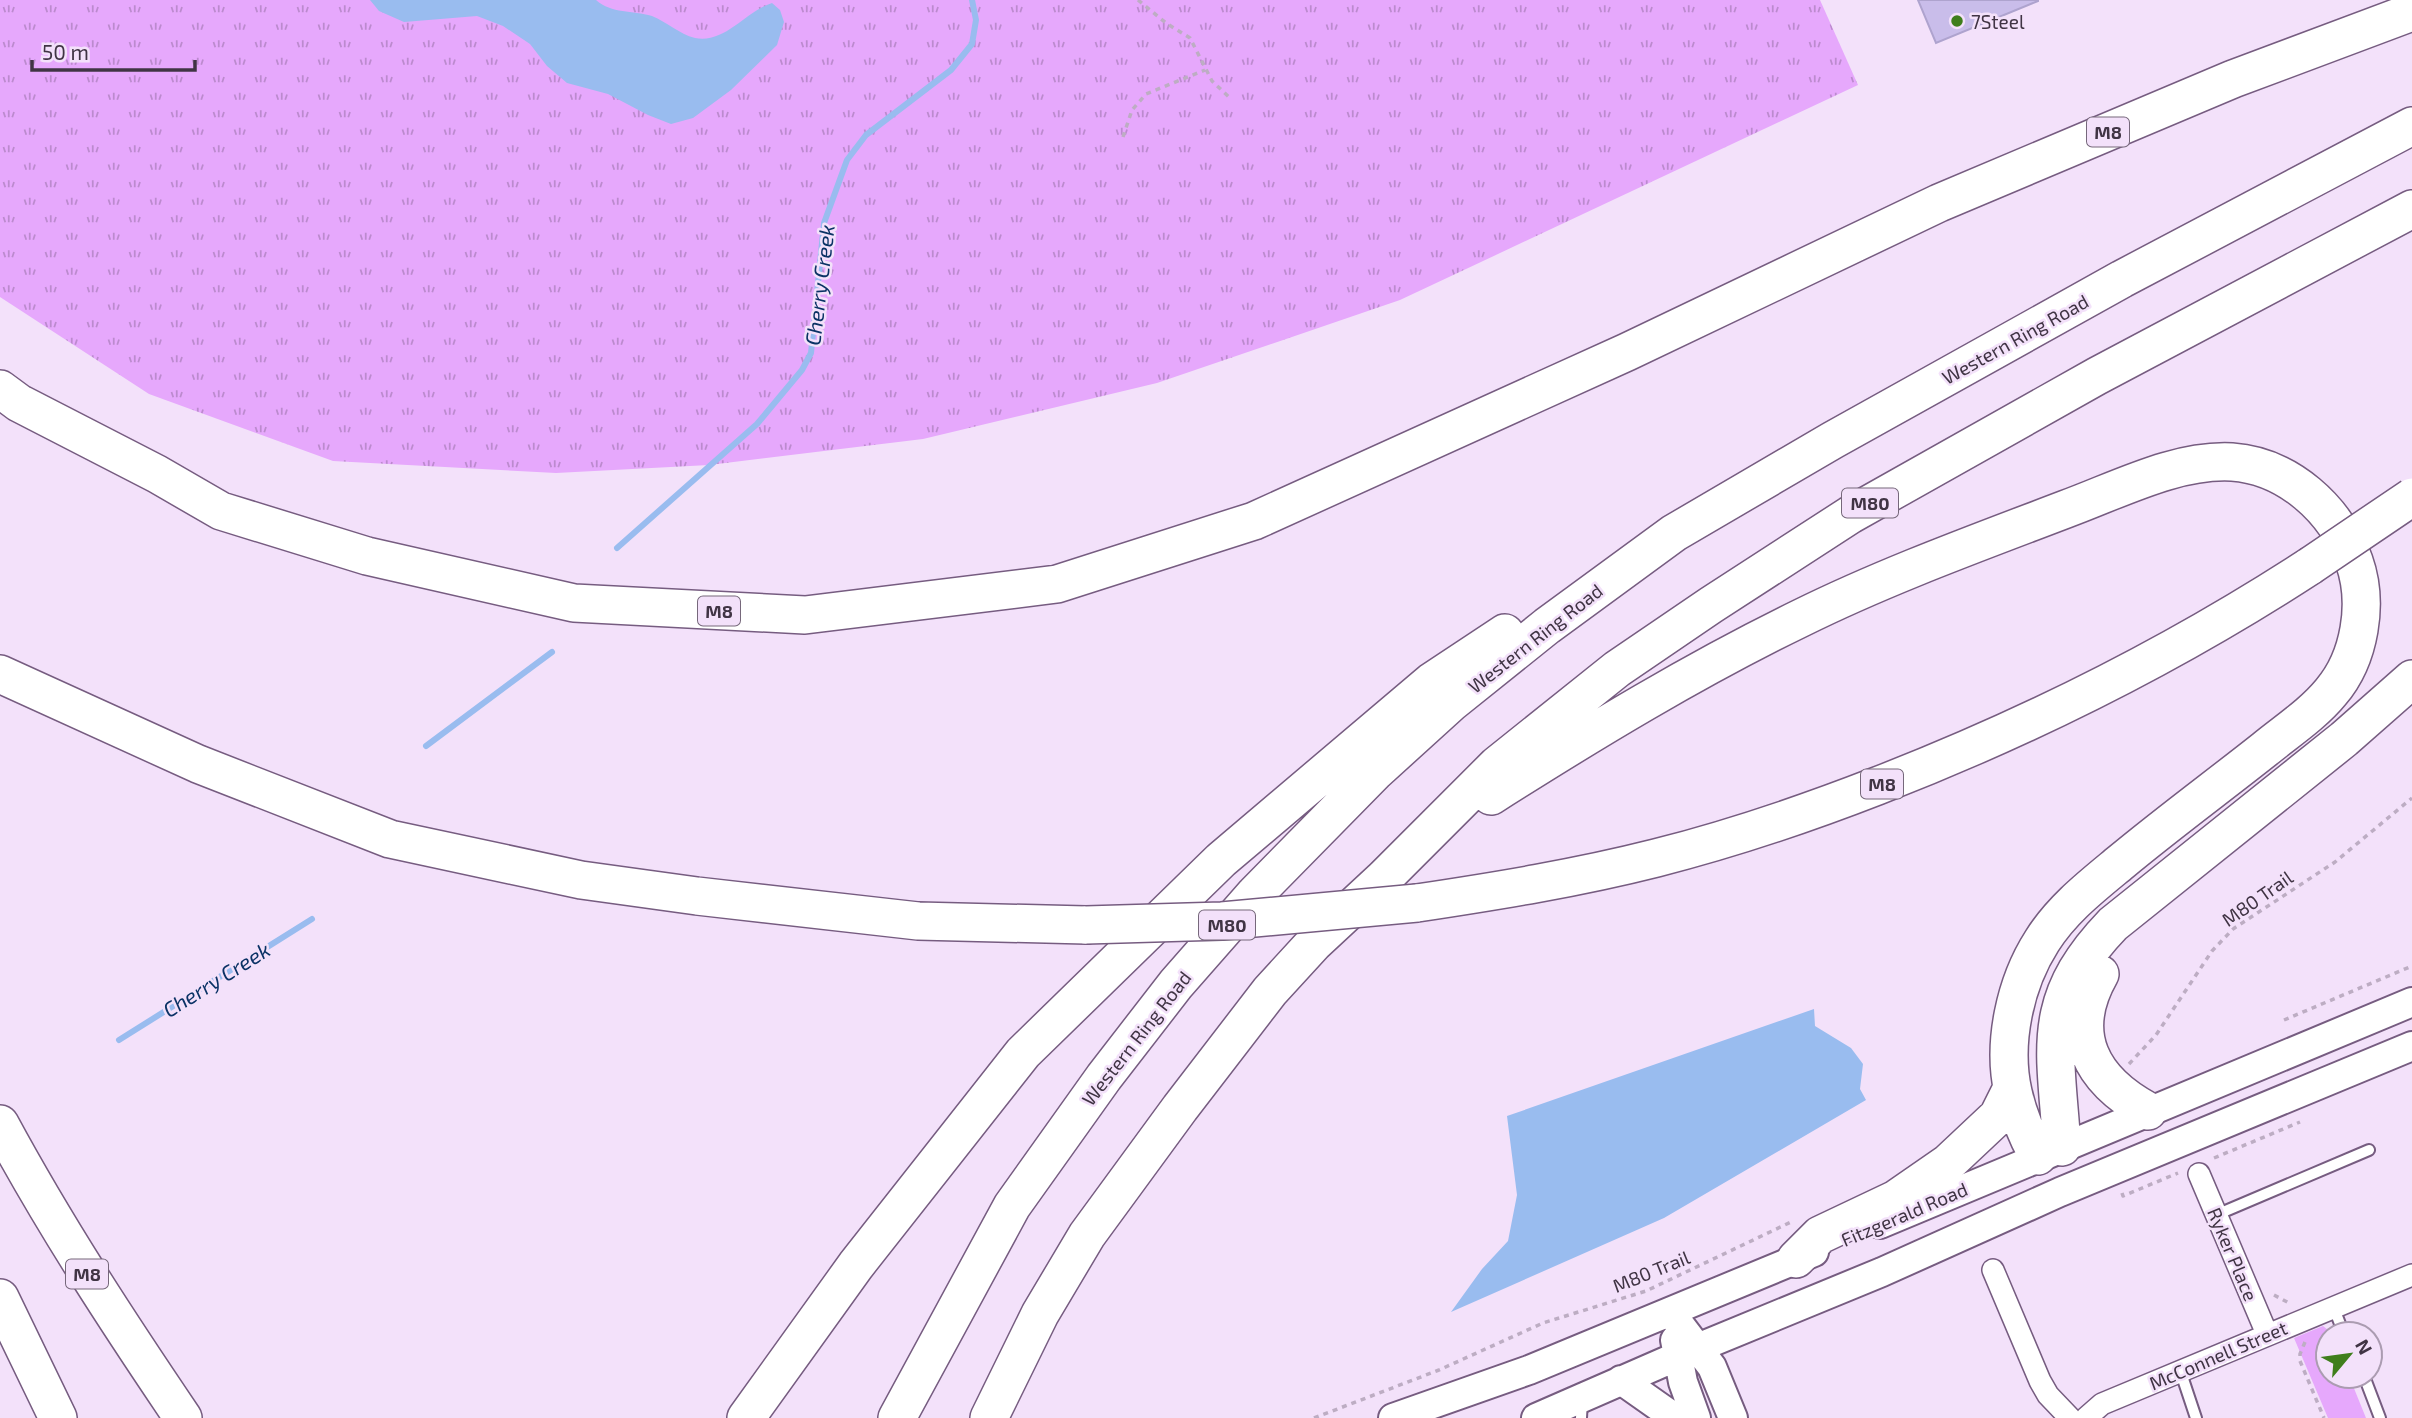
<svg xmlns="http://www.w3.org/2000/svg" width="2412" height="1418" font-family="'Exo 2',sans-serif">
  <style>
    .grass { fill: url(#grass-tufts) }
    .green { fill: #e6a8fc }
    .water { fill: #99bcef }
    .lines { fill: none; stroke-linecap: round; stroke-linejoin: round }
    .stream { stroke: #99bcef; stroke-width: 6 }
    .building { fill: #c9bdea; stroke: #aea3ce; stroke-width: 2 }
    .lane-casing { stroke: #765c80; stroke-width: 14 }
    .street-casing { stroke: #765c80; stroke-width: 24 }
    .secondary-casing { stroke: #765c80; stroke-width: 32 }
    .highway-casing { stroke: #765c80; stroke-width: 40 }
    .path { stroke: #bdadc3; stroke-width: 3.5; stroke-dasharray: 5 5; stroke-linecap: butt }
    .lane { stroke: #fff; stroke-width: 10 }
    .street { stroke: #fff; stroke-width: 21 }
    .secondary { stroke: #fff; stroke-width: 28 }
    .highway { stroke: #fff; stroke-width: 37 }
    .highway-bridge-casing { stroke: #765c80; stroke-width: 40; stroke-linecap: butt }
    .highway-bridge { stroke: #fff; stroke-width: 37 }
    .poi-dot { fill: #3f7e1c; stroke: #f3e1fa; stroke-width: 2.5 }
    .labels { text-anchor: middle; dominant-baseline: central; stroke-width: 5; stroke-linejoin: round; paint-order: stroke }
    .shield { fill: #f3e1fa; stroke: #76687b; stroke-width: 2 }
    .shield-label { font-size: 18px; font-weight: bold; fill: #403444 }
    .poi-label { font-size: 19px; fill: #403444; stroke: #f3e1fa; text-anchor: start }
    .street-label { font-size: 19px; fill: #403444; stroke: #f3e1fa }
    .water-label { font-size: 21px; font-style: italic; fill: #0a3265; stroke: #f3e1fa }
  </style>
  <defs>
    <pattern id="grass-tufts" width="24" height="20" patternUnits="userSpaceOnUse" patternTransform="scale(1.75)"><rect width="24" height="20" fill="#e6a8fc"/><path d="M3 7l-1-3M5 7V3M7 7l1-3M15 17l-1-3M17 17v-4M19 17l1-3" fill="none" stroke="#bc8ace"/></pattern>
  </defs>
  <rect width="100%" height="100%" fill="#f3e1fa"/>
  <path class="grass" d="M0,0h1820l38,85 -458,215 -243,83 -234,56 -214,26 -153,8 -223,-12 -184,-67 -149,-97z"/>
  <path class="green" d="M2323,1326l10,8h-5v42h21l17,42h-38l-34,-80z"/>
  <path class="water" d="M370,0h226c16,14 36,10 56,16 15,6 27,18 43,22 30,6 51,-27 77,-35l8,7 4,12 -7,23 -46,45 -38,28 -22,6 -23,-9 -40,-21 -41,-11 -20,-17 -17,-22 -27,-18 -26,-10 -73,6 -25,-11z
    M1814,1009l1,17 36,22 12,16 -3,25 6,11 -202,118 -213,94 31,-43 26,-28 9,-46 -10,-79z"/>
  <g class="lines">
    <path class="stream" d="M617,548l140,-124 45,-54 9,-17 13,-130 23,-63 19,-25 85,-65 21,-26 4,-24 -4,-20
      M426,746l126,-94
      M119,1040l193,-121"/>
  </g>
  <path class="building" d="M1918,0h120v1l-102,42z"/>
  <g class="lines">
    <defs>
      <path id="lane" d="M2216,1215l153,-65
        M2333,1306l11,28
        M2180,1370l16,48
        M2364,1376l16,42
        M1581,1418l1,-18"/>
      <path id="street" d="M2199,1174l68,160
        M1993,1270l47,111 8,14 22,23
        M2086,1418l16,-14 310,-129"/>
      <path id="secondary" d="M1880,1224l532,-222
        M1671,1313l41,54 21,51
        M1675,1340l8,42 13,36
        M1621,1380l54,38
        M1393,1418l136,-48 285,-118
        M1536,1418l142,-62 204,-84 178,-80 352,-146"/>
      <path id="highway" d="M0,389l19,14 138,71 64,37 146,45 207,47 231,12 252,-31 197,-63 373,-169 312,-149 294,-124 179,-67
        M0,674l198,90 192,75 191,41 116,16 221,25 168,4
        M1491,796c101,-64 203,-126 310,-178 85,-42 176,-75 265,-109 52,-19 110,-50 166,-47 56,4 104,47 122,99 15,42 6,97 -23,131 -18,22 -44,39 -66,57 -48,38 -97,74 -144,113 -29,24 -59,47 -79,79 -27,42 -40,102 -29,151 5,23 14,44 25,64
        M1417,903c80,-12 160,-25 239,-45 75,-19 149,-44 221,-72 152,-59 296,-131 433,-220
        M2100,974c-34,60 -9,106 48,137
        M0,1124c55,102 118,198 183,294
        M2062,1147c-6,-97 -24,-145 51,-223l231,-185 68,-60
        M1796,1259l24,-24 76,-36 52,-36 50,-47 14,-28
        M0,1298l58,120
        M746,1418l110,-153 167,-212 198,-193 210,-178 74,-49
        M897,1418l115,-212 92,-129 72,-93 79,-90 120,-122 76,-69 96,-77 127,-93 159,-93 289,-161 290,-153
        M989,1418l51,-104 47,-79 93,-127 90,-117 44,-48 70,-65 113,-113 120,-96 94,-64 139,-90 247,-139 315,-167"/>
    </defs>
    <use href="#lane" class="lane-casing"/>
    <use href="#street" class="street-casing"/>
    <use href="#secondary" class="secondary-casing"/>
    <use href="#highway" class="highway-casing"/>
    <path class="path" d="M1138,0l28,23 24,15 22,43 18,17
      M1123,137l9,-27 14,-16 59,-24
      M2284,1020l128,-54
      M2129,1064l27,-29 56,-84 21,-22 102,-67 77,-64
      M2214,1158l86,-36
      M2122,1193l1,3 55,-23
      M2274,1295l15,8
      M2305,1342l-5,12v7l24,57
      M1314,1418l125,-48 104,-47 103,-32 145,-69"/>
    <use href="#lane" class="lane"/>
    <use href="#street" class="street"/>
    <use href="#secondary" class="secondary"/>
    <use href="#highway" class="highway"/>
    <defs>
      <path id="highway-bridge" d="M2310,566l102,-69
        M1086,925l136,-4 195,-18"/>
    </defs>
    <use href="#highway-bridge" class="highway-bridge-casing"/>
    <use href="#highway-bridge" class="highway-bridge"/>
  </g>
  <circle class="poi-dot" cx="1957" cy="21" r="7"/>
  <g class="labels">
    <g class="shield">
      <rect x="2087" y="117.5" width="42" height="29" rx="5"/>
      <rect x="1842" y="488.5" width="56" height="29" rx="5"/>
      <rect x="698" y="596.5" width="42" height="29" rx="5"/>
      <rect x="1861" y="769.5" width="42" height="29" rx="5"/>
      <rect x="1199" y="910.5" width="56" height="29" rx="5"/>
      <rect x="66" y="1259.5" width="42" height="29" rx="5"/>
    </g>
    <g class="shield-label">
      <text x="2108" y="132">M8</text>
      <text x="1870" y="503">M80</text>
      <text x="719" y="611">M8</text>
      <text x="1882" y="784">M8</text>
      <text x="1227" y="925">M80</text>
      <text x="87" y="1274">M8</text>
    </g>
    <g class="poi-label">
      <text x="1971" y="21">7Steel</text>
    </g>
    <g class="street-label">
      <text transform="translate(2015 339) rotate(-29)">Western Ring Road</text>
      <text transform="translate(1535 638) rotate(-38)">Western Ring Road</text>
      <text transform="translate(2257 898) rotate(-35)">M80 Trail</text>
      <text transform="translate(1136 1038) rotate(-52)">Western Ring Road</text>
      <text transform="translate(1904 1214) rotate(-23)">Fitzgerald Road</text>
      <text transform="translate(2233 1254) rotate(67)">Ryker Place</text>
      <text transform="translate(1651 1271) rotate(-22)">M80 Trail</text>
      <text transform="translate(2218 1355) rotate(-23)">McConnell Street</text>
    </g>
    <g class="water-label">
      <text transform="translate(819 285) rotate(-83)">Cherry Creek</text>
      <text transform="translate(216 979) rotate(-32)">Cherry Creek</text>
    </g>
  </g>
  <g transform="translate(2349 1355) rotate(61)"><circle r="33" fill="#f3e1fa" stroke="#ab9cb1" stroke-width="2"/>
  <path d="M0-5L12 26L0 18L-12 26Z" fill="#3f7e1c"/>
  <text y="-10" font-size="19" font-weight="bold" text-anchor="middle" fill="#403444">N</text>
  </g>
  <path d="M32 60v10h163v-10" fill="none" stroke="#403444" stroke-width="3.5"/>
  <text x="42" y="60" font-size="21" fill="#403444" stroke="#f3e1fa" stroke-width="5" paint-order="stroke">50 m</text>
</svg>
